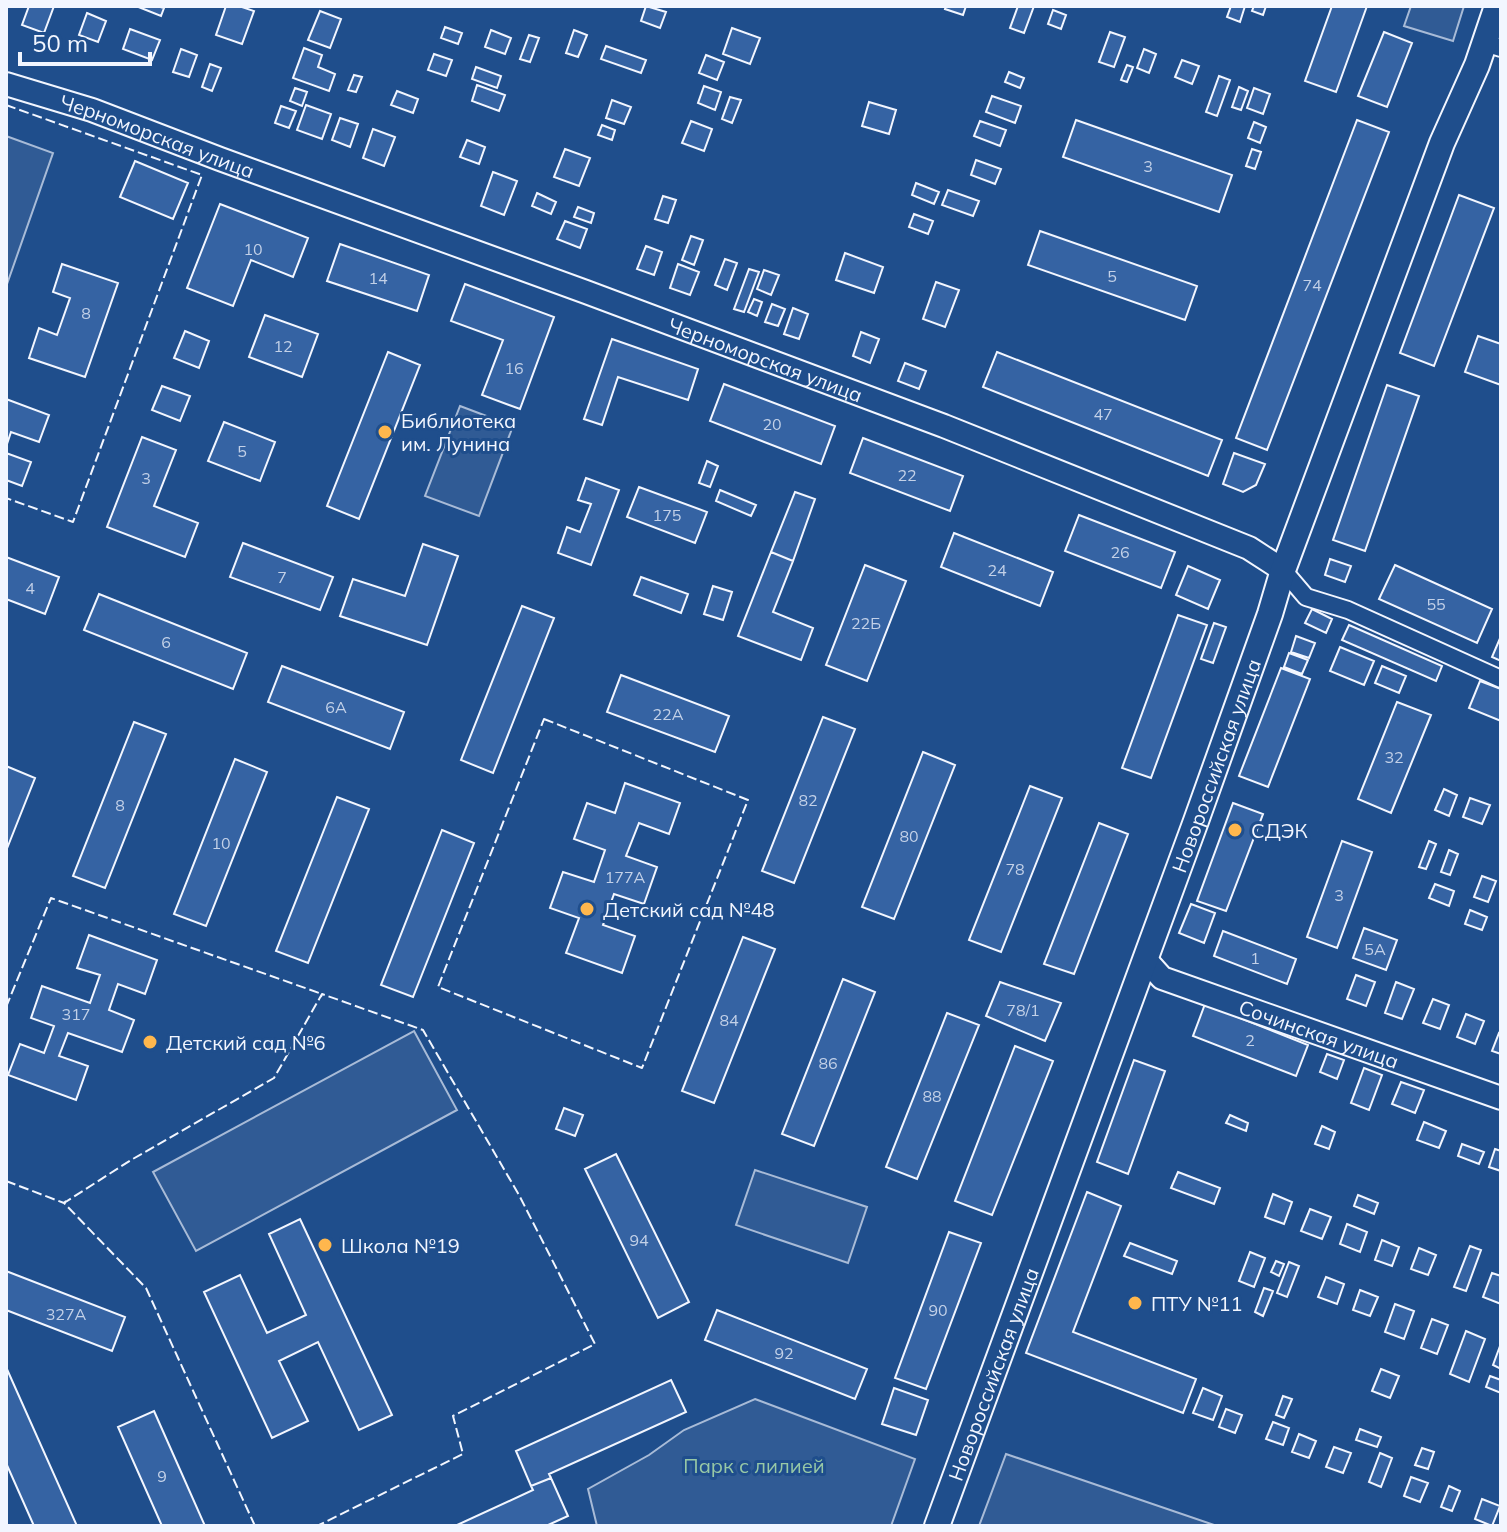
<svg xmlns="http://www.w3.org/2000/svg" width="1507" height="1532" font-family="Mulish,sans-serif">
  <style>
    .built { fill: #305b95; stroke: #a8bbd7; stroke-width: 2 }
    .building { fill: #3563a3; stroke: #f2f6ff; stroke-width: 2 }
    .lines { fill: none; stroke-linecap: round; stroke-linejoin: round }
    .minor-casing { stroke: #f2f6ff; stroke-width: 20 }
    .secondary-casing { stroke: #f2f6ff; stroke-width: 26 }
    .primary-casing { stroke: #f2f6ff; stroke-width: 28 }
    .minor { stroke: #1f4e8c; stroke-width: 16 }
    .secondary { stroke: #1f4e8c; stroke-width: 22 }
    .primary { stroke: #1f4e8c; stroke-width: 24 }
    .fence { stroke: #f2f6ff; stroke-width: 2; stroke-dasharray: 10 4; stroke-linecap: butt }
    .poi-dot { fill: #ffb74d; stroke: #1f4e8c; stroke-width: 3 }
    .labels { text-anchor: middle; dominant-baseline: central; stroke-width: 6; stroke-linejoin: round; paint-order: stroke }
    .number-label { font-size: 16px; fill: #c3d1e8 }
    .street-label { font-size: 20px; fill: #f2f6ff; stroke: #1f4e8c }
    .poi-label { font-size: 20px; fill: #f2f6ff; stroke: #1f4e8c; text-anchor: start }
    .park-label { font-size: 20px; fill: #97c8a6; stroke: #1f4e8c }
  </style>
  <rect width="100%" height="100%" fill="#1f4e8c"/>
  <path class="built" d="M1411,6h53l-11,35 -49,-15z
    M6,136l47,17 -47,134z
    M460,406l53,20 -34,90 -54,-20z
    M414,1031l43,79 -261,141 -43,-79z
    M755,1170l112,37 -19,56 -112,-38z
    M755,1399l160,60 -24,67h-294l-9,-37 61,-34 35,-25z
    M1006,1454l211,72h-238z"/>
  <path class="building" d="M29,6h25l-10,27 -22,-8z
    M136,6h21l7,2 -3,8z
    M226,6h13l15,5 -12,33 -26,-9z
    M646,6l20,6 -6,16 -19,-7z
    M946,6h20l-3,9 -18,-6z
    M1018,6h16l-10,27 -14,-5z
    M1231,6h14l-5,16 -13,-5z
    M1254,6h12l-3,9 -11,-4z
    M1332,6h35l-31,86 -31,-11z
    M1053,10l13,5 -5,14 -13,-5z
    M320,11l21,8 -11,29 -22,-8z
    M87,13l19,8 -8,21 -19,-7z
    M445,27l17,6 -4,11 -17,-6z
    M732,28l28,10 -10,26 -27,-10z
    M130,29l30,11 -8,20 -29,-11z
    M491,30l20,8 -6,16 -20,-7z
    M574,30l13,5 -9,22 -12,-4z
    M1110,32l15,5 -11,30 -15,-5z
    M1384,32l28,11 -25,64 -29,-11z
    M529,35l10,3 -9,24 -10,-3z
    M606,46l40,14 -5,13 -40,-14z
    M304,48l18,7 -4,12 17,7 -6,17 -36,-13z
    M181,49l16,6 -8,22 -16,-5z
    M1144,49l12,5 -7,19 -12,-5z
    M434,54l18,6 -6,16 -18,-6z
    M706,55l18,7 -7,18 -18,-7z
    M1182,60l17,6 -7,18 -17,-7z
    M210,64l11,4 -9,23 -10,-4z
    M1127,65l6,2 -6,15 -6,-2z
    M476,67l25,9 -4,12 -25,-9z
    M1009,72l15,6 -4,10 -15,-6z
    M354,75l8,2 -6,15 -8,-2z
    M1219,76l11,4 -13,36 -11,-4z
    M477,85l28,10 -6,16 -27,-10z
    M704,86l17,6 -6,18 -17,-7z
    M1239,87l9,4 -7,19 -9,-3z
    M295,88l12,4 -5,14 -12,-5z
    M1254,88l16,6 -7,20 -16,-6z
    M397,91l21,8 -5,14 -22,-8z
    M992,96l29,10 -6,17 -29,-11z
    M730,97l11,3 -9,23 -10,-4z
    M612,100l19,7 -7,17 -18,-6z
    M869,102l27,8 -7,24 -27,-8z
    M306,105l25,9 -9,25 -25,-9z
    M281,106l15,5 -7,17 -14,-5z
    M340,118l18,6 -8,23 -18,-7z
    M1076,120l156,55 -13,37 -156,-55z
    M1357,120l32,12 -122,318 -31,-12z
    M691,121l21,8 -8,22 -22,-8z
    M980,121l26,9 -6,16 -26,-10z
    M1254,122l12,5 -6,16 -12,-5z
    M602,125l13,5 -3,10 -14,-5z
    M373,129l22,8 -11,29 -21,-8z
    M467,140l18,7 -6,17 -19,-7z
    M565,149l25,9 -11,28 -25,-9z
    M1252,149l9,3 -6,17 -9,-3z
    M976,160l25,9 -6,15 -24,-9z
    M135,161l53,22 -15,36 -53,-22z
    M493,172l24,9 -13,34 -23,-9z
    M916,183l23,9 -5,12 -22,-9z
    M948,190l31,11 -6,15 -31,-11z
    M537,193l19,9 -5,12 -19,-8z
    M1459,195l35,13 -60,158 -34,-13z
    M663,196l13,4 -8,23 -13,-4z
    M220,204l88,34 -15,39 -42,-17 -18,46 -46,-18z
    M578,207l16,6 -3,10 -17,-6z
    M914,214l19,7 -5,13 -19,-7z
    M565,221l22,8 -7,19 -23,-9z
    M1040,231l157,55 -12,34 -157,-55z
    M691,236l12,4 -9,25 -12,-5z
    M340,244l89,31 -12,36 -90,-30z
    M646,246l16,6 -8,23 -17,-6z
    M845,253l38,14 -9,26 -38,-13z
    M725,259l12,4 -10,27 -12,-5z
    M62,264l56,19 -33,94 -56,-19 10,-30 18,7 13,-37 -17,-6z
    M678,264l21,8 -9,23 -20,-7z
    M749,269l10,3 -15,40 -10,-3z
    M764,270l15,5 -8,20 -14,-6z
    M936,282l23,8 -14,37 -22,-8z
    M465,284l89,33 -34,92 -38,-14 21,-55 -52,-19z
    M754,299l8,3 -5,14 -9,-4z
    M772,304l13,5 -7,17 -13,-4z
    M793,308l15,6 -9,25 -15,-5z
    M265,315l53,19 -16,43 -53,-20z
    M185,331l24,10 -10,27 -25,-10z
    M861,332l18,7 -9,24 -17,-7z
    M1478,336l23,8v41l-36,-13z
    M612,339l86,30 -10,31 -70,-23 -16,48 -18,-6z
    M388,352l32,13 -61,154 -32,-13z
    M997,352l225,88 -14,36 -225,-89z
    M905,363l21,8 -7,18 -21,-8z
    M724,384l111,42 -14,38 -111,-43z
    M1387,385l32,11 -54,155 -32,-11z
    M162,386l28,10 -10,25 -28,-11z
    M6,399l43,16 -10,27 -28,-10 -5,15z
    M224,422l51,20 -15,39 -52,-20z
    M142,437l34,13 -22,56 44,17 -13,34 -78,-30z
    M863,438l100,38 -13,35 -100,-38z
    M6,453l25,9 -9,24 -16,-6z
    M1234,453l31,11 -9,21 -13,7 -20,-8z
    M707,461l11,5 -8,21 -11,-4z
    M586,478l33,12 -28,75 -33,-12 9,-26 13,5 11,-28 -13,-4z
    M639,487l68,25 -12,31 -68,-26z
    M720,490l36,15 -5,11 -35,-15z
    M795,492l20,7 -22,62 -22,-9z
    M1079,515l96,37 -14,36 -96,-37z
    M954,533l99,39 -13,34 -99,-39z
    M243,543l90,34 -13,33 -90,-33z
    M423,544l35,12 -31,89 -87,-29 13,-37 52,17z
    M771,552l22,9 -20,51 40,16 -12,32 -63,-24z
    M6,557l53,20 -14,37 -39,-15z
    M1330,559l21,7 -6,16 -20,-7z
    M865,565l41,16 -39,100 -41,-16z
    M1395,565l97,44 -15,34 -98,-44z
    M1188,566l32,14 -12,29 -32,-14z
    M641,577l47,17 -7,19 -47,-18z
    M713,586l19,6 -9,28 -19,-6z
    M99,594l148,59 -14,36 -149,-59z
    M522,606l32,12 -61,155 -32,-13z
    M1312,609l20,10 -6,14 -21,-10z
    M1178,615l29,10 -56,153 -29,-10z
    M1214,623l12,4 -13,36 -12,-4z
    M1349,625l93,41 -6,15 -94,-41z
    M1296,636l19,7 -6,15 -18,-6z
    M1501,636v25l-9,-4z
    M1340,647l34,14 -10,24 -34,-14z
    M1289,653l19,7 -6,14 -18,-7z
    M282,666l122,46 -14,37 -122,-47z
    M1382,666l24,10 -7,17 -24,-10z
    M1281,668l29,11 -42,108 -29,-11z
    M621,675l108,41 -14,36 -108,-40z
    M1480,681l21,8v32l-32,-13z
    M1397,702l34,13 -40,98 -33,-14z
    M823,717l32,12 -61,154 -32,-12z
    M134,722l32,12 -61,154 -32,-12z
    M923,752l32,13 -61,154 -32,-12z
    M235,759l32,13 -61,154 -32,-12z
    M6,766l29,12 -29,73z
    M625,783l55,20 -11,31 -30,-11 -13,33 31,11 -13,37 -30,-10 -11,31 32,11 -13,37 -56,-20 13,-35 -29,-10 13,-36 31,10 11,-32 -31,-11 13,-36 28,10z
    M1030,786l32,12 -61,154 -32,-12z
    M1444,789l13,6 -8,21 -14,-6z
    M337,797l32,12 -61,154 -32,-12z
    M1470,798l20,7 -8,19 -19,-7z
    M1233,803l30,11 -37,97 -29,-10z
    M1099,823l29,11 -54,140 -30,-10z
    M442,830l32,13 -61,154 -32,-12z
    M1342,841l30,11 -35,96 -30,-11z
    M1429,841l7,3 -10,25 -7,-2z
    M1449,850l9,4 -8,21 -9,-3z
    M1482,876l14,5 -8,21 -14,-5z
    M1435,884l19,7 -5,15 -20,-8z
    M1191,904l24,9 -11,30 -25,-10z
    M1470,910l17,7 -5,13 -17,-6z
    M1364,928l33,12 -11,30 -33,-12z
    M1223,931l73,28 -9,25 -73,-28z
    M89,935l68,25 -12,34 -27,-10 -9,26 25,10 -12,32 -54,-19 -9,23 29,10 -12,34 -68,-25 12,-31 24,9 10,-27 -23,-8 11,-32 48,17 10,-28 -23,-7z
    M743,937l32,12 -61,154 -32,-12z
    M1356,975l19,7 -9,24 -19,-7z
    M843,979l32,13 -61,154 -32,-12z
    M1000,982l61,21 -16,38 -59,-25z
    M1396,982l18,7 -12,30 -17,-6z
    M1433,999l16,6 -9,24 -17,-6z
    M1205,1004l103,41 -12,31 -103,-40z
    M947,1013l32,12 -62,154 -31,-12z
    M1466,1014l18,7 -9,23 -18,-7z
    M1499,1033l2,1v20l-9,-3z
    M1015,1046l38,15 -61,154 -37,-14z
    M1327,1054l17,6 -7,19 -17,-7z
    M1134,1060l31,11 -37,103 -31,-12z
    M1364,1068l18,7 -13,35 -18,-7z
    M1401,1082l23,8 -9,23 -23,-9z
    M564,1108l19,7 -8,21 -19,-7z
    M1230,1115l18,8 -2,8 -20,-8z
    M1424,1122l22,9 -7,17 -22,-8z
    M1322,1126l13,6 -6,17 -14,-5z
    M1462,1144l22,8 -5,12 -21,-8z
    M1495,1149l6,2v20l-12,-4z
    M616,1154l73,148 -31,16 -73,-149z
    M1178,1172l42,16 -6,16 -43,-16z
    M1087,1192l34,14 -48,126 123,47 -13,34 -157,-60z
    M1273,1194l19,8 -8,22 -19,-7z
    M1358,1195l20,8 -4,11 -20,-8z
    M1310,1209l21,8 -9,22 -21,-8z
    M300,1219l92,196 -33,15 -41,-88 -39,19 29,60 -36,17 -68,-146 36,-17 27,58 39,-18 -37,-81z
    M1347,1224l20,8 -7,20 -20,-8z
    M949,1232l32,11 -55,146 -31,-11z
    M1382,1240l17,7 -7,19 -17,-6z
    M1130,1243l47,18 -5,13 -48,-18z
    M1470,1246l11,4 -15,41 -12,-4z
    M1419,1248l17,7 -8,20 -17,-6z
    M1250,1252l15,6 -11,29 -15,-6z
    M1276,1261l8,3 -5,12 -8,-4z
    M1289,1262l10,4 -12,31 -10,-4z
    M6,1271l119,46 -13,34 -106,-41z
    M1492,1273l9,3v28l-18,-7z
    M1326,1277l18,7 -7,20 -19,-7z
    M1264,1288l9,3 -10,25 -8,-4z
    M1360,1290l18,7 -8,19 -17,-6z
    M1395,1304l19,7 -10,28 -19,-7z
    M717,1310l150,59 -12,30 -150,-59z
    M1432,1319l16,6 -11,29 -16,-6z
    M1466,1331l19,8 -16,43 -19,-8z
    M1500,1346l1,1v22l-8,-4z
    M6,1367l71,159h-43l-28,-63z
    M1381,1369l18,7 -9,22 -18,-7z
    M1490,1376l11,4v13l-15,-6z
    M671,1380l15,32 -137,62 2,4 -20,8 -15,-35z
    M894,1388l34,12 -12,35 -34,-11z
    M1203,1388l19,8 -9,24 -20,-7z
    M1283,1396l9,3 -8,19 -8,-3z
    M1226,1409l16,6 -7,18 -16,-6z
    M154,1411l51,115h-43l-44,-99z
    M1273,1422l16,6 -6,17 -17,-6z
    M1360,1429l21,8 -4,10 -21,-7z
    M1299,1434l17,7 -7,17 -17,-6z
    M1334,1447l17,6 -8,20 -17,-6z
    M1422,1448l12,4 -6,17 -13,-4z
    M1380,1453l12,5 -11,29 -12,-5z
    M1411,1477l17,6 -8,19 -16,-6z
    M551,1478l17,38 -22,10h-91l78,-36 -2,-4z
    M1449,1486l11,5 -8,20 -11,-4z
    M1482,1499l18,7 -8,20 -17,-7z"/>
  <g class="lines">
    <defs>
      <path id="minor" d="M1485,43l16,5
        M1283,570l23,27 42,13 153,69"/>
      <g id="secondary">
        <path id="s1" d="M6,84l86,26 128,49 366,133 358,134 305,122 34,22"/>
        <path id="s2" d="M1145,959l17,19 339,120"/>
      </g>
      <g id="primary">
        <path id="s3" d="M937,1526l259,-705 74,-207 13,-44 159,-427 35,-78 20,-59"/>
      </g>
    </defs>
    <use href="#minor" class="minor-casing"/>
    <use href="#secondary" class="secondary-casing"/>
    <use href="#primary" class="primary-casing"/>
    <use href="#minor" class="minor"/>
    <use href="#secondary" class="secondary"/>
    <use href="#primary" class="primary"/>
    <path class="fence" d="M6,105l196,70 -129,347 -67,-24
      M544,719l204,81 -106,268 -204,-81z
      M6,1007l45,-109 271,96 -1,3
      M6,1181l58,22 2,-2
      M255,1526l-109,-238 -82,-85 67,-43 143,-82 48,-84 101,36 96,165 76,149 -142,72 10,38 -146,72"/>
  </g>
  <g class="poi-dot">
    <circle cx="385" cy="432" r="8"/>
    <circle cx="1235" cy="830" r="8"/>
    <circle cx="587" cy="909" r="8"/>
    <circle cx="150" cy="1042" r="8"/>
    <circle cx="325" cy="1245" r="8"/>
    <circle cx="1135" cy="1303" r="8"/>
  </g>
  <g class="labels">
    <g class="number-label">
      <text x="1148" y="166">3</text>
      <text x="253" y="249">10</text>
      <text x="1112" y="276">5</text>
      <text x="378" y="278">14</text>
      <text x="1312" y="285">74</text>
      <text x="86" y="313">8</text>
      <text x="283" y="346">12</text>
      <text x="514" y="368">16</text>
      <text x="1103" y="414">47</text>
      <text x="772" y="424">20</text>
      <text x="242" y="451">5</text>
      <text x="907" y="475">22</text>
      <text x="146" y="478">3</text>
      <text x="667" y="515">175</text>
      <text x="1120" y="552">26</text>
      <text x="997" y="570">24</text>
      <text x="282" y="577">7</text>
      <text x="30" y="588">4</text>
      <text x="1436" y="604">55</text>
      <text x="866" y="623">22Б</text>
      <text x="166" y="642">6</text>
      <text x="336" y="707">6А</text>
      <text x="668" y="714">22А</text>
      <text x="1394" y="757">32</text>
      <text x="808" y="800">82</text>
      <text x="120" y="805">8</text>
      <text x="909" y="836">80</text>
      <text x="221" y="843">10</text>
      <text x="1015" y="869">78</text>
      <text x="625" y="877">177А</text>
      <text x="1339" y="895">3</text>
      <text x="1375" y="949">5А</text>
      <text x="1255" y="958">1</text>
      <text x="1023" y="1010">78/1</text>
      <text x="76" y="1014">317</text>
      <text x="729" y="1020">84</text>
      <text x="1250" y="1040">2</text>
      <text x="828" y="1063">86</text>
      <text x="932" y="1096">88</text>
      <text x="639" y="1240">94</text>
      <text x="938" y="1310">90</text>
      <text x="66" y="1314">327А</text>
      <text x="784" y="1353">92</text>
      <text x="162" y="1476">9</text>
    </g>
    <g class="street-label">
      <text stroke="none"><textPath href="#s1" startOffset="160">Черноморская улица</textPath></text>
      <text stroke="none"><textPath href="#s1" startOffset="808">Черноморская улица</textPath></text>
      <text stroke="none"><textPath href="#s3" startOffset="810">Новороссийская улица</textPath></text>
      <text stroke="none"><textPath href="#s2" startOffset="192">Сочинская улица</textPath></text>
      <text stroke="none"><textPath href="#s3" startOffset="162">Новороссийская улица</textPath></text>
    </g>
    <g class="poi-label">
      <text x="401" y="420">Библиотека<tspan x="401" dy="23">им. Лунина</tspan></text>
      <text x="1251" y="830">СДЭК</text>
      <text x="603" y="909">Детский сад №48</text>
      <text x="166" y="1042">Детский сад №6</text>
      <text x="341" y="1245">Школа №19</text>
      <text x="1151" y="1303">ПТУ №11</text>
    </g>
    <g class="park-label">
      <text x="754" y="1465">Парк с лилией</text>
    </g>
  </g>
  <rect width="1507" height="1532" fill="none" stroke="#f2f6ff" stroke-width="16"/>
  <path d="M20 52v12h130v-12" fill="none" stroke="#f2f6ff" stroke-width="4"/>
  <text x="32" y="52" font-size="24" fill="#f2f6ff" stroke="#1f4e8c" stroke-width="6" paint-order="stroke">50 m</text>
</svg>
